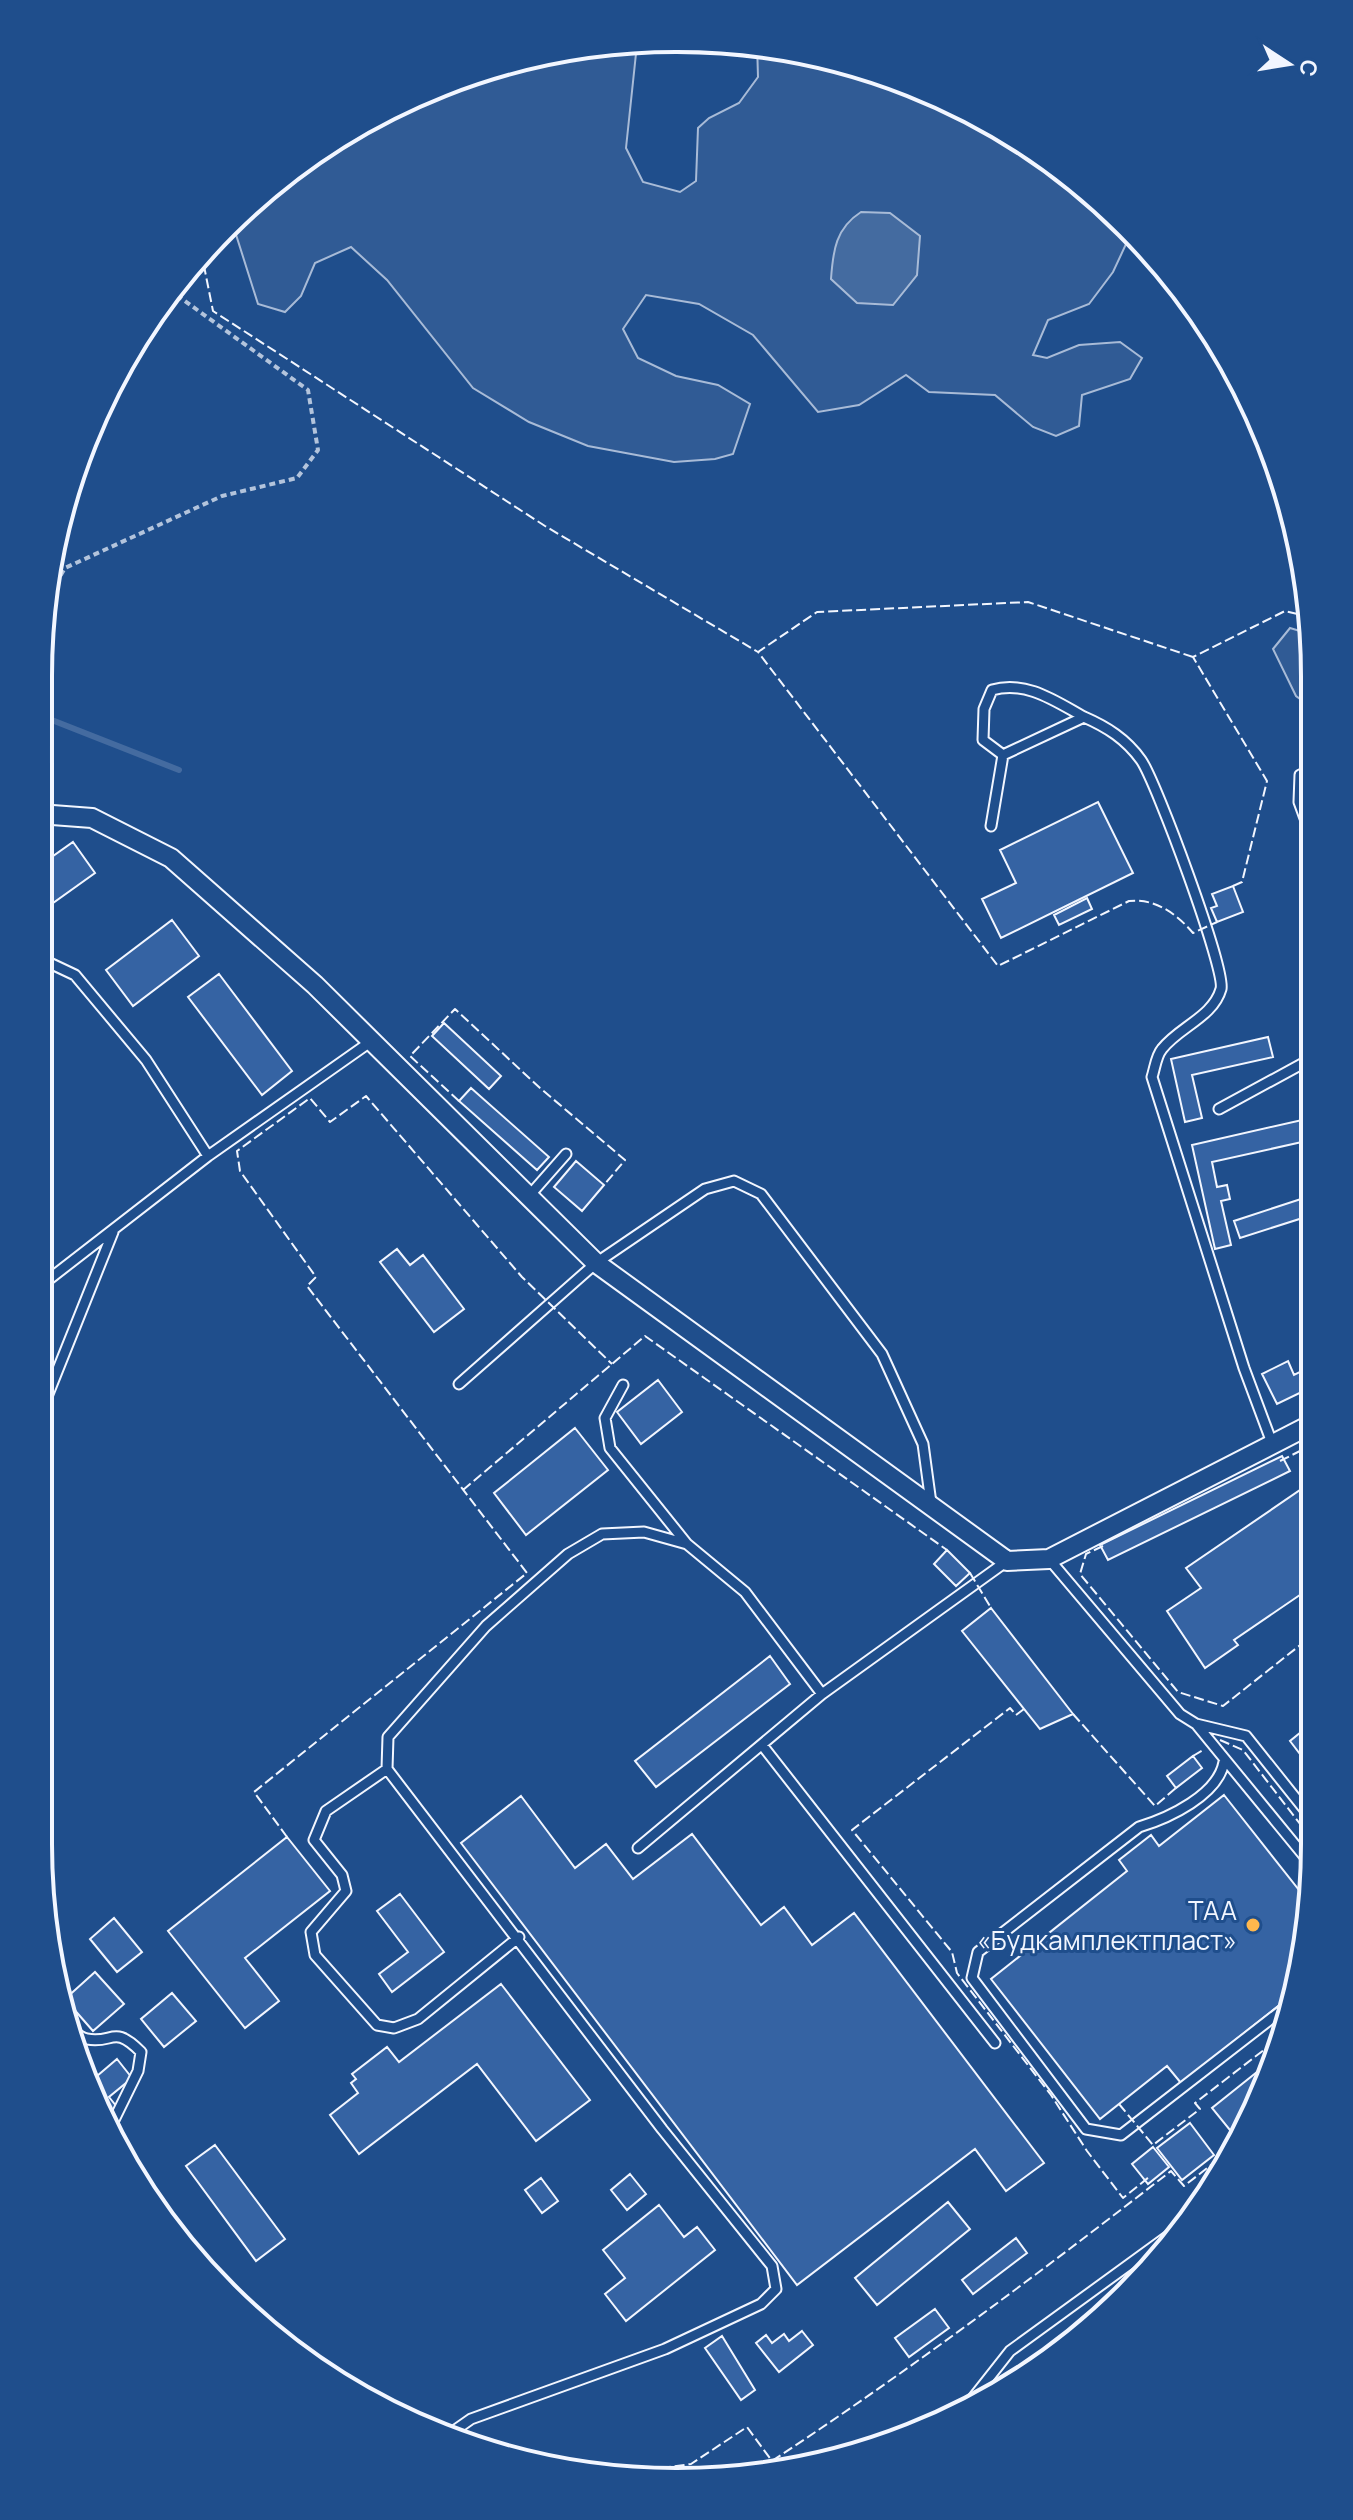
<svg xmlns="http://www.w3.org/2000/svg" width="1353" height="2520" font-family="Manrope,sans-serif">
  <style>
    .built { fill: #305b95; stroke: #a8bbd7; stroke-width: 2 }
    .water { fill: #446ba0; stroke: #a8bbd7; stroke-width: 2 }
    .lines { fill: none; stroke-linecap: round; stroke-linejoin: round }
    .stream { stroke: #446ba0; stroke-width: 6 }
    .building { fill: #3563a3; stroke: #f2f6ff; stroke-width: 2 }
    .service-casing { stroke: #f2f6ff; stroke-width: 13 }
    .minor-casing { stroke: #f2f6ff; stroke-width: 22 }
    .path { stroke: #b3c4dc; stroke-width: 4; stroke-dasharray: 6 4; stroke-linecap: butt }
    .service { stroke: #1f4e8c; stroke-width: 9 }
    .minor { stroke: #1f4e8c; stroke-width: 18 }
    .fence { stroke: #f2f6ff; stroke-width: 2; stroke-dasharray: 10 4; stroke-linecap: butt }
    .poi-dot { fill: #ffb74d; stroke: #1f4e8c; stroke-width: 3 }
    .labels { text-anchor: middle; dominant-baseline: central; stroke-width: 6; stroke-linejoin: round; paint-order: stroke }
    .poi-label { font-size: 26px; fill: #f2f6ff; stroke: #1f4e8c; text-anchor: end }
    .rim { fill: none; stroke: #f2f6ff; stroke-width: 4 }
  </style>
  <rect width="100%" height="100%" fill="#1f4e8c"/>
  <path class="built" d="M630,40l7,4 -11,104 17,34 37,10 16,-11 2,-53 11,-10 30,-15 19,-26 -1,-34 124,29 114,51 103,74 18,21 11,24 -14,30 -24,32 -41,16 -15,35 14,3 32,-13 41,-3 22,16 -12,21 -48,16 -3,31 -23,10 -23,-9 -38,-32 -66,-3 -23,-17 -47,30 -41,7 -65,-77 -54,-31 -53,-9 -23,34 15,29 38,18 42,9 32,19 -17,50 -18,5 -41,3 -86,-16 -59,-24 -56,-34 -86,-108 -36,-33 -36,16 -14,33 -16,16 -27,-8 -26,-82 55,-52 107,-66 117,-44z
    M1290,628l20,6v72l-14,-10 -23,-47z"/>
  <path class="water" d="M861,212l29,1 30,23 -3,39 -24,30 -36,-2 -26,-24c2,-29 5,-51 30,-67z"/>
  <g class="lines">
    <path class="stream" d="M39,715l140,55"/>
  </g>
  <path class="building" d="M1098,802l35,71 -132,65 -19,-39 34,-16 -16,-33z
    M73,842l22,31 -56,40v-47z
    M1233,886l10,26 -26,10 -6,-14 6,-2 -5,-12z
    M1087,898l5,11 -33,16 -5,-10z
    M172,920l27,36 -66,50 -27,-36z
    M219,974l73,97 -30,24 -74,-98z
    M444,1023l57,53 -12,13 -57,-53z
    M1268,1037l5,20 -81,18 10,43 -17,4 -14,-63z
    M471,1088l78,69 -12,13 -78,-69z
    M1311,1118v22l-99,22 5,25 10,-2 3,14 -9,2 10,44 -16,4 -23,-104z
    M576,1161l28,24 -22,26 -28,-24z
    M1307,1197l5,18 -72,23 -6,-17z
    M397,1249l13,16 13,-10 41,54 -30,23 -54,-70z
    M1288,1361l6,14 18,-9v21l-35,17 -15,-30z
    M658,1380l24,32 -41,32 -24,-32z
    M575,1428l33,42 -82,65 -32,-42z
    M1282,1456l8,15 -182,89 -8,-15z
    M1303,1488l6,9 3,-2 1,91 -79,54 4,5 -33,23 -38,-57 34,-23 -15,-20z
    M947,1550l23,23 -14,13 -22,-22z
    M991,1608l82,106 -33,15 -78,-98z
    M770,1656l20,28 -134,103 -21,-26z
    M1311,1724l2,3v44l-23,-30z
    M1193,1756l9,12 -26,20 -9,-12z
    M1224,1795l86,109 -14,88 -115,91 -14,-17 -67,53 -109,-140 136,-108 -8,-11 32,-25 8,11z
    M521,1796l54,72 31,-24 27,35 59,-45 69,91 23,-18 28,38 42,-32 190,250 -38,28 -31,-42 -178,136 -336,-442z
    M287,1837l43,54 -85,67 34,43 -34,27 -77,-97z
    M400,1894l44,58 -52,40 -13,-18 29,-22 -31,-41z
    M114,1918l28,34 -25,20 -27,-33z
    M95,1972l29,32 -31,27 -28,-32z
    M501,1984l89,116 -54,41 -59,-77 -118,90 -29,-39 28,-22 -7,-10 5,-4 -4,-5 35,-27 12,15z
    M172,1993l24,28 -32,26 -23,-28z
    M117,2059l15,19 -23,19 8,10 -10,8 -17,-33z
    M1272,2060l-33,80h-1l-26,-32z
    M1190,2123l24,32 -32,25 -25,-32z
    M215,2145l70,94 -29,22 -70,-95z
    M1153,2147l16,20 -21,17 -16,-20z
    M630,2174l16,20 -19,16 -16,-20z
    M541,2178l17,23 -16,12 -17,-23z
    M948,2202l22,27 -93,76 -22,-27z
    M659,2205l25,32 13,-10 18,23 -89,71 -21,-27 20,-16 -22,-28z
    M1016,2238l11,15 -54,41 -11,-14z
    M935,2309l14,19 -40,29 -14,-19z
    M802,2331l11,14 -34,27 -23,-29 10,-8 6,8 12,-9 5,7z
    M722,2336l33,54 -14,10 -36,-52z"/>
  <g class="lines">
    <defs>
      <path id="service" d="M1003,755l-20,-15 1,-31 8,-19c34,-10 63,11 92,27
        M1310,771l-10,4 -1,27 11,30
        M991,826l12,-71 81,-38c23,10 42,22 57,43 15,21 85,210 80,229 -8,28 -42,38 -59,60 -6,7 -7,19 -10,28l92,291 28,75
        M39,958l36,17 71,85 62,96
        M1219,1109l92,-50
        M529,1196l37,-42
        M39,1287l169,-131 165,-116
        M459,1384l137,-121 109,-74 29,-8 27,13 121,160 41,90 8,59
        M623,1385l-18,33 5,30 77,96 58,48 77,102
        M38,1419l75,-187
        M1049,1559l131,155 16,10 50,12 67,84
        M1196,1724l118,144
        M762,1745l233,298
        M1224,1762c-6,33 -55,56 -85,65l-161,125 -6,26 114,151 35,6 173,-134
        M387,1769l-61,42 -12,29 28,35 4,16 -35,41 4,23 62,70 17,3 24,-9 101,-82
        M638,1848l184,-154 185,-133
        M69,2029c5,3 12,9 18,10 27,5 26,-15 54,13l-3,19 -26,53
        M969,2403l41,-52 161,-117
        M451,2433l20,-14 194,-70 96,-45 15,-15 -4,-23 -110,-137 -275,-360 1,-32 98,-111 82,-72 34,-20 42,-2 43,12"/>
      <path id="minor" d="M39,814l53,4 79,40 144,127 281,278 411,298 42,-2 263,-135"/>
    </defs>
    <use href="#service" class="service-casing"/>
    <use href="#minor" class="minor-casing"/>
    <path class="path" d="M45,601l20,-33 157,-72 75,-18 21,-28 -10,-60 -137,-99"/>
    <use href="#service" class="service"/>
    <use href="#minor" class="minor"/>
    <path class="fence" d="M201,251l12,60 332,215 213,126
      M1193,657l-165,-55 -211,10 -59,40 240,314 131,-65c26,-3 48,13 64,32l24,-11
      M1233,886l9,-4 25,-101 -74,-124 92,-46 25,6
      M459,1101l-49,-45 45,-47 85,79 85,72 -21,25
      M1280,1461l32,-16
      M463,1490l182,-154 302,214
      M1103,1546l-17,8 -6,20 98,118 45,14 90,-71
      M970,1573l21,35
      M1024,1709l-8,6 -6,-7 -158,122 100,122 5,21 94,122 36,56 36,47 26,-21
      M1073,1714l82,92 21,-18
      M1220,1740l23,10 71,92
      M1193,1756l10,-6
      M287,1837l-33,-45 273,-219 -220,-287 9,-9 -76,-106 -3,-20 73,-53 20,24 36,-26 156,181 90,87
      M1119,2104l34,41 47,-36 -5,-6 87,-67
      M633,2472l58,-8 56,-37 25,34c138,-91 269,-189 399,-290l13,15 53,-41"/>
  </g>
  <circle class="poi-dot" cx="1253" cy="1925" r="8"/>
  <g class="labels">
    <g class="poi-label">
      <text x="1237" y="1910">ТАА<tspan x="1237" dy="30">«Будкамплектпласт»</tspan></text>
    </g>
  </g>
  <path d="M0 0H1353V2520H0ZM676 52H677A624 624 0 0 1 1301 676V1844A624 624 0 0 1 677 2468H676A624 624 0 0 1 52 1844V676A624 624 0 0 1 676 52Z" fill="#1f4e8c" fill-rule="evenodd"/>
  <path class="rim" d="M676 52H677A624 624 0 0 1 1301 676V1844A624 624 0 0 1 677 2468H676A624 624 0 0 1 52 1844V676A624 624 0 0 1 676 52Z"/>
  <g transform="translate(1289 64) rotate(102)" stroke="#1f4e8c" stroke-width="6" paint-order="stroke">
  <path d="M0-6L14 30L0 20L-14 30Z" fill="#f2f6ff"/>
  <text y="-12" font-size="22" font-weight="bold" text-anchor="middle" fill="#f2f6ff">С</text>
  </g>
</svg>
